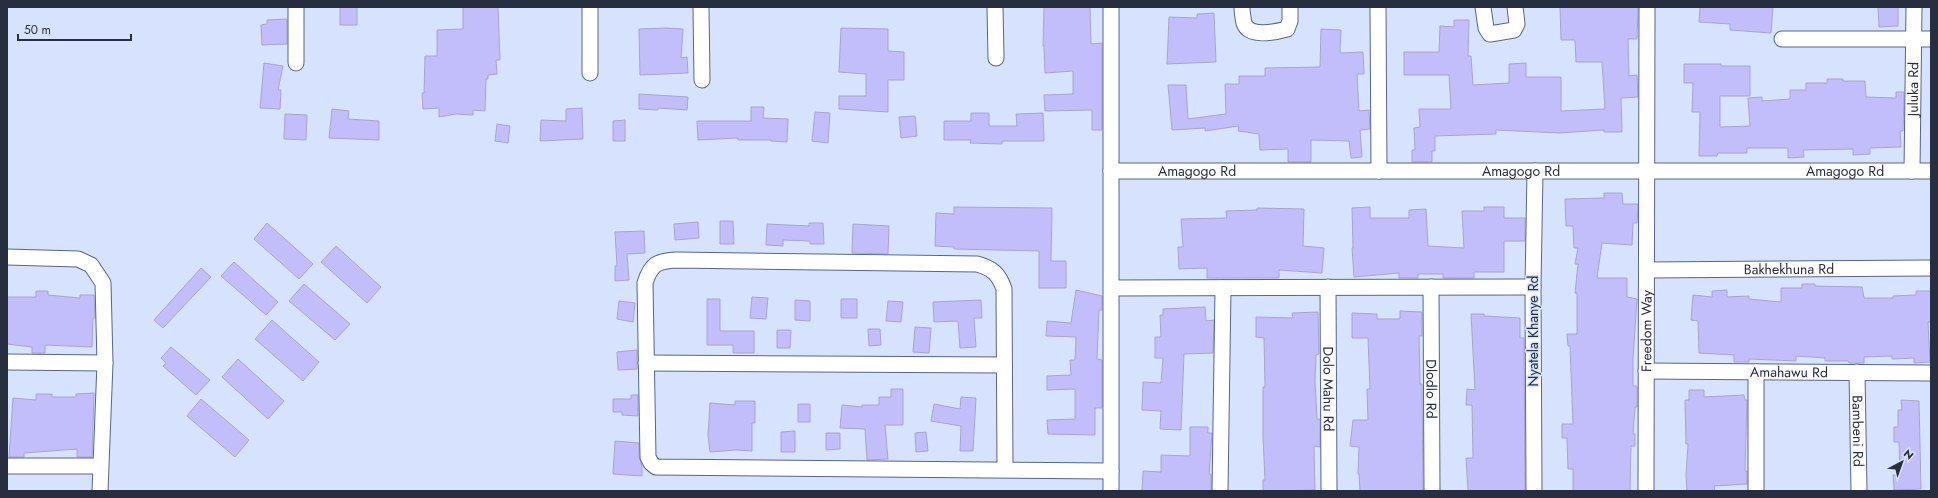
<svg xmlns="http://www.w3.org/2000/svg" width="1938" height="498" font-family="Jost,sans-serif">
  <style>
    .building { fill: #c2befc; stroke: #a7a4d2 }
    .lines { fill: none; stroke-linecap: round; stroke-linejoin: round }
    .street-casing { stroke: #56658d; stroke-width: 17 }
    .street { stroke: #fff; stroke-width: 15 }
    .labels { text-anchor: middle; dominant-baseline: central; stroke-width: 3; stroke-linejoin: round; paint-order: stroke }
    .street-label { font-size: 14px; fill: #272e40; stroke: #d7e3fe }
  </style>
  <rect width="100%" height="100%" fill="#d7e3fe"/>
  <path class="building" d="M340,7h17v18h-17z
    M463,7h35l2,53h-4l1,14 -9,1v4h-2l-1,32 -12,-1v5l-17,-1 -17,3v-9l-16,1 -1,-16h2l1,-37h12v-26l26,-1z
    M1044,7h46l1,37 11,-1v87h-10v-20l-47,1 -1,-16 29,-1v-23l-28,2 -1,-27h-1z
    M1560,7h78l-1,32h-9l1,37 8,-1 1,22 -17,1 1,34h-18v-2l-45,3 -63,-3v4l-61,2v15h-3v11h-20v-12h3l-1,-22 6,-1 -1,-18h32l-2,-34h-45v-23h35l1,-26 14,1v-7h15l-1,36h3l2,29 36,-2v-19l17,-1v14h35v34l44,-2 -3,-47h-26l-1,-22h-14z
    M1700,7h73l-2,26 -41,-3v-6l-31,-2z
    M1878,7h20v19l-19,1z
    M1214,13l2,49 -49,2 2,-47 28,1v-4z
    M287,19v25l-25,1 -1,-20 6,-1v-4z
    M667,28l16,1 -2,29 6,-1 1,16 -48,2 -1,-46z
    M841,28l47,1v22l16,1v28h-16v32l-49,-3v-13h27v-22l-27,-2z
    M1321,29l20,1 -1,23 23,-1 1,22h-7l2,37 10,-1 1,19 -10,1 2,27 -11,1 -2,-17 -38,-1v22h-23v-13l-28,1 -1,-16 -21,-3 1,-5 -34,5v-3l-33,2 -4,-45h18l2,34 38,-5 -1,-30h14v-8h26v-8l55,-1z
    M264,63l19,3 -5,24h3l-1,19 -20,-1z
    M1684,64h37v2h29v30h-30v31l30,-1 -2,-28 14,-1v4l28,-2v-9h16v-7h21v-4h16v2h22l1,16 30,1v-6h8l-1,39h-3l1,16 -31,1v6l-17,1v-6l-50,1 1,7 -16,1v-10h-41v5h-29l-1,3h-18l1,-44h-8l1,-29h-9z
    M639,94l49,3 -1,13 -29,-2v2l-19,-1z
    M751,107h13l-1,11 25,1 -1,23 -16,-1v-1h-33v-2l-40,2 -1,-19h54z
    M582,108l1,31 -43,2 1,-21 25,1v-12z
    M332,109l17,2 -1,8 31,2v19l-50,-2z
    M815,112l15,1 -2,30 -16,-2z
    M971,113h18v13h28l-1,-12 27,-1 1,28h-42v3l-32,-1 1,-3h-27v-19h27z
    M285,114l22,1 -1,25 -22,-1z
    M915,116l2,20 -16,2 -2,-21z
    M625,120v21h-12v-20z
    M497,124l13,2 -2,17 -13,-2z
    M1604,193h18l1,11h15l-1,19h-4l-1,22 -30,-2 -5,35h30v19l10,2 -4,60v27h4v21h-2l-2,27h2v12h-4l-1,45h-57v-22h-5l-1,-31h-5v-14h11l-3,-78h-2l-1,-12h10v-41h-2l3,-29h-3l3,-16h-4l-1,-22h-7l-1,-27 39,-1z
    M954,207l98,1 -1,53h15v27h-27v-37l-85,-2v-2l-19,-1 1,-33 18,1z
    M1370,207v11h39v-8l17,-1 2,37 36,2 -2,-37h22v-4h20v11h21v23h-21v31h-30v6h-31v-4h-25v4h-19v-5l-45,4 -2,-29h1l-1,-40z
    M1257,208l47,1 -1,37 21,2 -2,25 -43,-3v8h-72v-10l-28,1 -1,-22h5l-2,-28 46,-1 -1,-7 31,-1z
    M720,221h13l1,23h-14z
    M698,222l1,16 -24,2 -1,-16z
    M267,223l46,41 -14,15 -45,-40z
    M809,223h14l1,21h-14v-3l-27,-1v6l-17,-1 1,-21 42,2z
    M853,224l36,2 -1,28 -36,-1z
    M644,231l1,22 -18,1 2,26 -14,1v-15h2l-2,-34z
    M336,246l45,41 -14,16 -46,-41z
    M234,262l44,40 -12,13 -45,-39z
    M201,268l10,9 -48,51 -9,-8z
    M304,284l46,40 -15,16 -46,-39z
    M1802,284h13v2l47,1 2,11h29v-2l23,-1v-4h15v31h-3l2,40 -16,1v-5l-22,1v-3l-28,1v6h-15l-1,-2h-23v-3l-29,-2v5l-47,-2v3h-15v-7l-35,-2 -1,-32 -7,-1 2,-25 19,2v-6l15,-1v7l22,-1v3l32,3v-14h21z
    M1076,290l26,6v14h-3l-2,49 5,1v48h-7v27l-47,-1 -1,-14 28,-1v-30l-28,1v-14l24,-1 -1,-15h5l1,-23 -30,-1 1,-15 24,2z
    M36,291h12v4l32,3v-3h14l1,23h-2l-1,29 -47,-2v8h-13v-6l-25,-3v-47h29z
    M752,297l16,1 -2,21 -16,-1z
    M707,299h13v32h34v22h-21v-8h-26z
    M841,299h16v19h-16z
    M795,300l15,1v20l-15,-1z
    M981,300l1,18h-8l2,29 -16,1 -2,-27 -24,1 -1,-20z
    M619,301l16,2 -2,19 -16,-3z
    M888,301l15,1 -2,20 -15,-1z
    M1205,307l1,14 8,-1 -1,33 -29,1 -3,76 -21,-1 1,-18 -19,-1 1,-28 18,1 2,-25h-8v-21h6l-1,-22h3v-6z
    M1400,311l22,1v24h-3l1,48h2l1,107h-63l-1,-17h-1l1,-27 -9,-1 3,-26h15l-1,-31h3l-2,-51h-16v-25l25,1v5h23z
    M1318,312l1,42 -3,1 -1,26 2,38h3v28l-6,-1 1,44 -52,1v-11h2l-2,-44v-49h2l-1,-49 -8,-1v-20l37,1 -1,-5z
    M1471,314h13v2l36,2v20h4l1,153h-57l-2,-33h7l-1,-53h-6l1,-16 8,1z
    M272,320l47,42 -16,19 -48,-42z
    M915,327l16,1 -2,25 -16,-1z
    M868,329h12l1,16 -12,1z
    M777,330h14l-1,18h-13z
    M171,347l39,33 -14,15 -33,-29 3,-3 -5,-5z
    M637,350v19l-19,1 -1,-18z
    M238,359l46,42 -16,18 -46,-42z
    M891,389h12v36h-18l3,34 -21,1 -2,-31 -25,-1 2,-23 20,2v-2h17v-8h12z
    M1689,390h15v7l40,-2 1,5h2l-2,71h2v13l-33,2 1,5h-28l-1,-16 2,-31h-2l-1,-44h4z
    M94,393l-2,64h-15v-8l-53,4v4h-15l4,-59 23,2v-6h16v3h24v-3z
    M631,395h7v21l-16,-1v-3h-9v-13h18z
    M961,397l15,1 -3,53h-13l1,-25 -30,-5 3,-17 26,5z
    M201,399l48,41 -14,17 -48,-41z
    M1901,400l18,1 2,88 -27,1 -1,-15h7l-1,-33h-5v-15h4v-17h4z
    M735,401h20v22h-3v28l-16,-1 -26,2 -2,-17 2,-32 25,2z
    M798,404h12v18h-12z
    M1190,427h18v6h4l-3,41h2v17h-69l1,-20 18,1v-17l29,1z
    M795,431v21h-14v-20z
    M926,432l2,19 -12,1 -1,-19z
    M826,433h14v16l-14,1z
    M615,441l24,2v14l3,9v10l-29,-2z"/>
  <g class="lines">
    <defs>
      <g id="street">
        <path d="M296,7v56"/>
        <path d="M701,7l1,73"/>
        <path d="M995,7l1,51"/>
        <path d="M1242,7c0,5 1,11 2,16 5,15 32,9 43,6l3,-8v-14"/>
        <path d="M1378,7l1,164"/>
        <path d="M1483,7l3,21 4,6 24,-4 3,-6 -2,-17"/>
        <path d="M1782,39h149"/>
        <path d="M590,73v-66"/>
        <path id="s1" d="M1111,171h820"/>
        <path id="s2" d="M1912,171l2,-164"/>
        <path d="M7,257l71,2 13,6 12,18 2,80 -5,128"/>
        <path id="s3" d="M1647,270l284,-2"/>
        <path id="s4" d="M1328,287l1,204"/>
        <path id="s5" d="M1431,287l1,204"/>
        <path d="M1112,288l421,-1"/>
        <path d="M7,362l98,1"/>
        <path d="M646,363l358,2"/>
        <path id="s6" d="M1646,371l285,2"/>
        <path id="s7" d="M1857,372l2,119"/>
        <path d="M7,466h93"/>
        <path d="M1005,469l-1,-180c-5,-15 -12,-21 -27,-25l-301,-4c-19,1 -25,4 -31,23l3,174 3,6 5,4 455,4"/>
        <path d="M1111,491v-484"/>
        <path d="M1220,491l3,-203"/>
        <path d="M1534,491l-1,-204 2,-116"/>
        <path id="s8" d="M1646,491l1,-484"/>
        <path d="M1756,491v-119"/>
      </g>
    </defs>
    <use href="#street" class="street-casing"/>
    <use href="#street" class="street"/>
  </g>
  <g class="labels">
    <g class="street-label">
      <text stroke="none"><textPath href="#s2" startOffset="82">Juluka Rd</textPath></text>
      <text stroke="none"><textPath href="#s1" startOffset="86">Amagogo Rd</textPath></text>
      <text stroke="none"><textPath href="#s1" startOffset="410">Amagogo Rd</textPath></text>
      <text stroke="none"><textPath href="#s1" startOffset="734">Amagogo Rd</textPath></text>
      <text stroke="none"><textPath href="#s3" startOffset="142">Bakhekhuna Rd</textPath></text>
      <text transform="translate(1533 331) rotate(-90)">Nyatela Khanye Rd</text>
      <text stroke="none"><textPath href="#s8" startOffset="160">Freedom Way</textPath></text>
      <text stroke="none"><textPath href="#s6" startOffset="143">Amahawu Rd</textPath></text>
      <text stroke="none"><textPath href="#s4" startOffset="102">Dolo Mahu Rd</textPath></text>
      <text stroke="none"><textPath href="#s5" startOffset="102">Dlodlo Rd</textPath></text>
      <text stroke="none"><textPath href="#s7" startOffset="59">Bambeni Rd</textPath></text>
    </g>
  </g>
  <rect width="1938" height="498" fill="none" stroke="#272e40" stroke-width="16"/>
  <g transform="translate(1902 462) rotate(41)" stroke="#d7e3fe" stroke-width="3" paint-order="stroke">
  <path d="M0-3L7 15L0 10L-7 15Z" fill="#272e40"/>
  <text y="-6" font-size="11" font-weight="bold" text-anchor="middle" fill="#272e40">N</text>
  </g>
  <path d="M18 34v6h113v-6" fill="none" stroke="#272e40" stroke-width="2"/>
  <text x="24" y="34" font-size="12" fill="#272e40" stroke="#d7e3fe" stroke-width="3" paint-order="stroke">50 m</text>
</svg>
